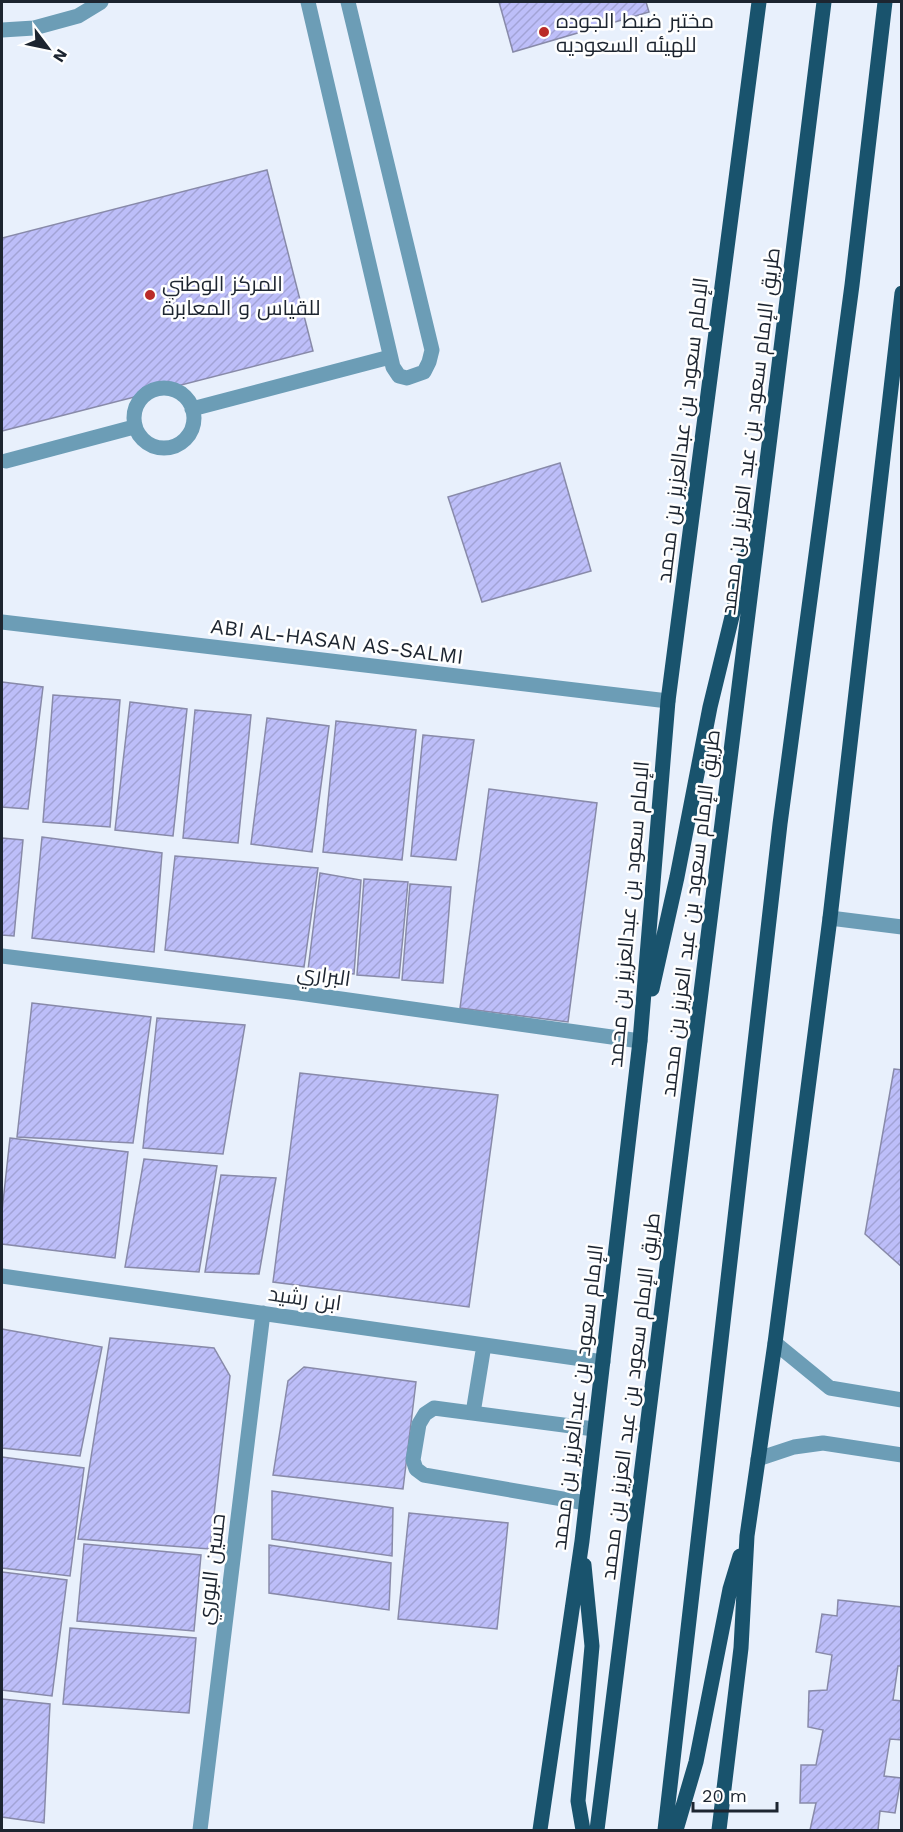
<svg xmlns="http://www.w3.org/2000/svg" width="903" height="1832" font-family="'Work Sans',Cairo,sans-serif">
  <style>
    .building { fill: url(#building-hatch); stroke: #888aa9; stroke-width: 1.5 }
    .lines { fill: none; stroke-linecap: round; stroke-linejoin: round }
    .minor { stroke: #6c9db6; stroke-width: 15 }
    .major { stroke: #19536d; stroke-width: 15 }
    .poi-dot { fill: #ba2b28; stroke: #fff; stroke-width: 2 }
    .labels { text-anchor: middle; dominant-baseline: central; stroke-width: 5; stroke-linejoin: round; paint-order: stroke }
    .poi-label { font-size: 21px; fill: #1d2530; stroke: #fff; text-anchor: start }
    .street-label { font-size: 21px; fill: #1d2530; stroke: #fff }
  </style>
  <defs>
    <pattern id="building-hatch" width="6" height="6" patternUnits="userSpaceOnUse" patternTransform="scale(1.5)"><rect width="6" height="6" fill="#bdbef9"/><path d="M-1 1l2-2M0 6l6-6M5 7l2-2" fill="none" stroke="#a2a3d6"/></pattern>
  </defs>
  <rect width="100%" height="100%" fill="#e8f0fc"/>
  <path class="building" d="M499,2h147l3,10 -136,40z
    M267,170l46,181 -311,80v-193z
    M560,463l31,108 -109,31 -34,-105z
    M2,682l41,5 -15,122 -26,-2z
    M53,695l67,5 -10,127 -67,-5z
    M130,702l57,7 -14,127 -58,-6z
    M195,710l56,5 -13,128 -55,-5z
    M267,718l62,8 -17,126 -61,-8z
    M336,721l80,9 -14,130 -79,-8z
    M423,735l51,5 -18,120 -45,-4z
    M489,789l108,14 -29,219 -108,-14z
    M42,837l120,16 -8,99 -122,-14z
    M2,838l21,2 -9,96 -12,-1z
    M175,856l143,12 -14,99 -139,-17z
    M320,873l41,7 -7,94 -46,-4z
    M364,879l44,3 -9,96 -42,-3z
    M410,884l41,3 -8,96 -41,-3z
    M32,1003l119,14 -18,126 -116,-6z
    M157,1018l88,7 -22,129 -80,-6z
    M894,1069l8,1v197l-37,-33z
    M300,1073l198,22 -29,212 -196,-25z
    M10,1138l118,14 -13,106 -113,-14v-33z
    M144,1159l73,7 -18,106 -74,-5z
    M221,1175l55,3 -17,96 -54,-2z
    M2,1329l100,18 -22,109 -78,-8z
    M110,1338l104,10 16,28 -20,173 -132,-10z
    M304,1367l112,15 -13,107 -130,-14 15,-94z
    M2,1457l82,11 -14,108 -68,-8z
    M272,1491l121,17 -1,48 -120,-17z
    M409,1513l99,10 -11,106 -99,-10z
    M84,1544l117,11 -7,76 -117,-10z
    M269,1545l122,18 -2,47 -120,-17z
    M2,1572l65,8 -15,116 -50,-6z
    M838,1600l64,7v59h-4l-5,34 9,1v39l-12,-1 -6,37 17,2 -6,35 -15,-2 -2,19h-68l6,-27h-16l1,-38h15l7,-35 -15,-3 1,-36 18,-1 5,-35 -16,-3 6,-38 15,2z
    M70,1628l126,10 -7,75 -126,-9z
    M2,1699l48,5 -6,119 -42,-6z"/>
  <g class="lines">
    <path class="minor" d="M308,2l85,365 6,9 8,2 17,-6 5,-10 3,-12 -84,-348
      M2,30l32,-2 44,-12 23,-14
      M134 418a30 30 0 1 1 60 0a30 30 0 1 1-60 0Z
      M192,409l198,-52
      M6,461l128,-34
      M2,622l666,79
      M830,918l72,9
      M2,956l297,37 341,48
      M2,1276l601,86
      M775,1343l55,45 72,12
      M473,1413l11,-68
      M758,1459l36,-12 29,-4 79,12
      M586,1503l-162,-28 -8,-6 -3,-9 6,-36 6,-10 9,-6 160,21
      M200,1830l63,-517"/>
    <path class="major" d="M652,989l25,-112 33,-170 37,-152
      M540,1830l42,-289 58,-500 28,-340 91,-699
      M583,1830l-5,-29 14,-155 -8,-81
      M597,1830l227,-1828
      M665,1830l115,-1006 72,-539 33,-283
      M676,1830l20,-68 34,-173 10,-33
      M719,1830l22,-182 6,-112 28,-193 55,-425 72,-625"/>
  </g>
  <g class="poi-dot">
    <circle cx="544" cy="32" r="6"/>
    <circle cx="150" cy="295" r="6"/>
  </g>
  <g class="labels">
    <g class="poi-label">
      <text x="556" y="20">مختبر ضبط الجوده<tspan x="556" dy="24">للهيئه السعوديه</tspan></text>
      <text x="162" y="283">المركز الوطني<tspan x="162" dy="24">للقياس و المعابرة</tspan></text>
    </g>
    <g class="street-label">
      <text transform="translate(682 430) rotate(-83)">الإمام سعود بن عبدالعزيز بن محمد</text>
      <text transform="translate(750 431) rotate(-83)">طريق الإمام سعود بن عبد العزيز بن محمد</text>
      <text transform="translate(337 641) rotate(7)">ABI AL-HASAN AS-SALMI</text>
      <text transform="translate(690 913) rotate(-83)">طريق الإمام سعود بن عبد العزيز بن محمد</text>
      <text transform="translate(628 914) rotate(-85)">الإمام سعود بن عبدالعزيز بن محمد</text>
      <text transform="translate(324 975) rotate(8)">البراري</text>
      <text transform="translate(305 1298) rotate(8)">ابن رشيد</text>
      <text transform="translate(630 1396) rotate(-83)">طريق الإمام سعود بن عبد العزيز بن محمد</text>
      <text transform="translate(577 1397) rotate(-83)">الإمام سعود بن عبدالعزيز بن محمد</text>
      <text transform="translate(211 1569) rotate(-83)">حسين البوري</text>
    </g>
  </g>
  <rect width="903" height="1832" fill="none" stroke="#1d2530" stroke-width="6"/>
  <g transform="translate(48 48) rotate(122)" stroke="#ffffff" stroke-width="4.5" paint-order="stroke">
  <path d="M0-4.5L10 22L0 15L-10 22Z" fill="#1d2530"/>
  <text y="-9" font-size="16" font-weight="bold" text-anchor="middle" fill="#1d2530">N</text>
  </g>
  <path d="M693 1802v9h84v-9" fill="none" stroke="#1d2530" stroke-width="3"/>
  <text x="702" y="1802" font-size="18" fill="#1d2530" stroke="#ffffff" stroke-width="4.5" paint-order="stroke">20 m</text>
</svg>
